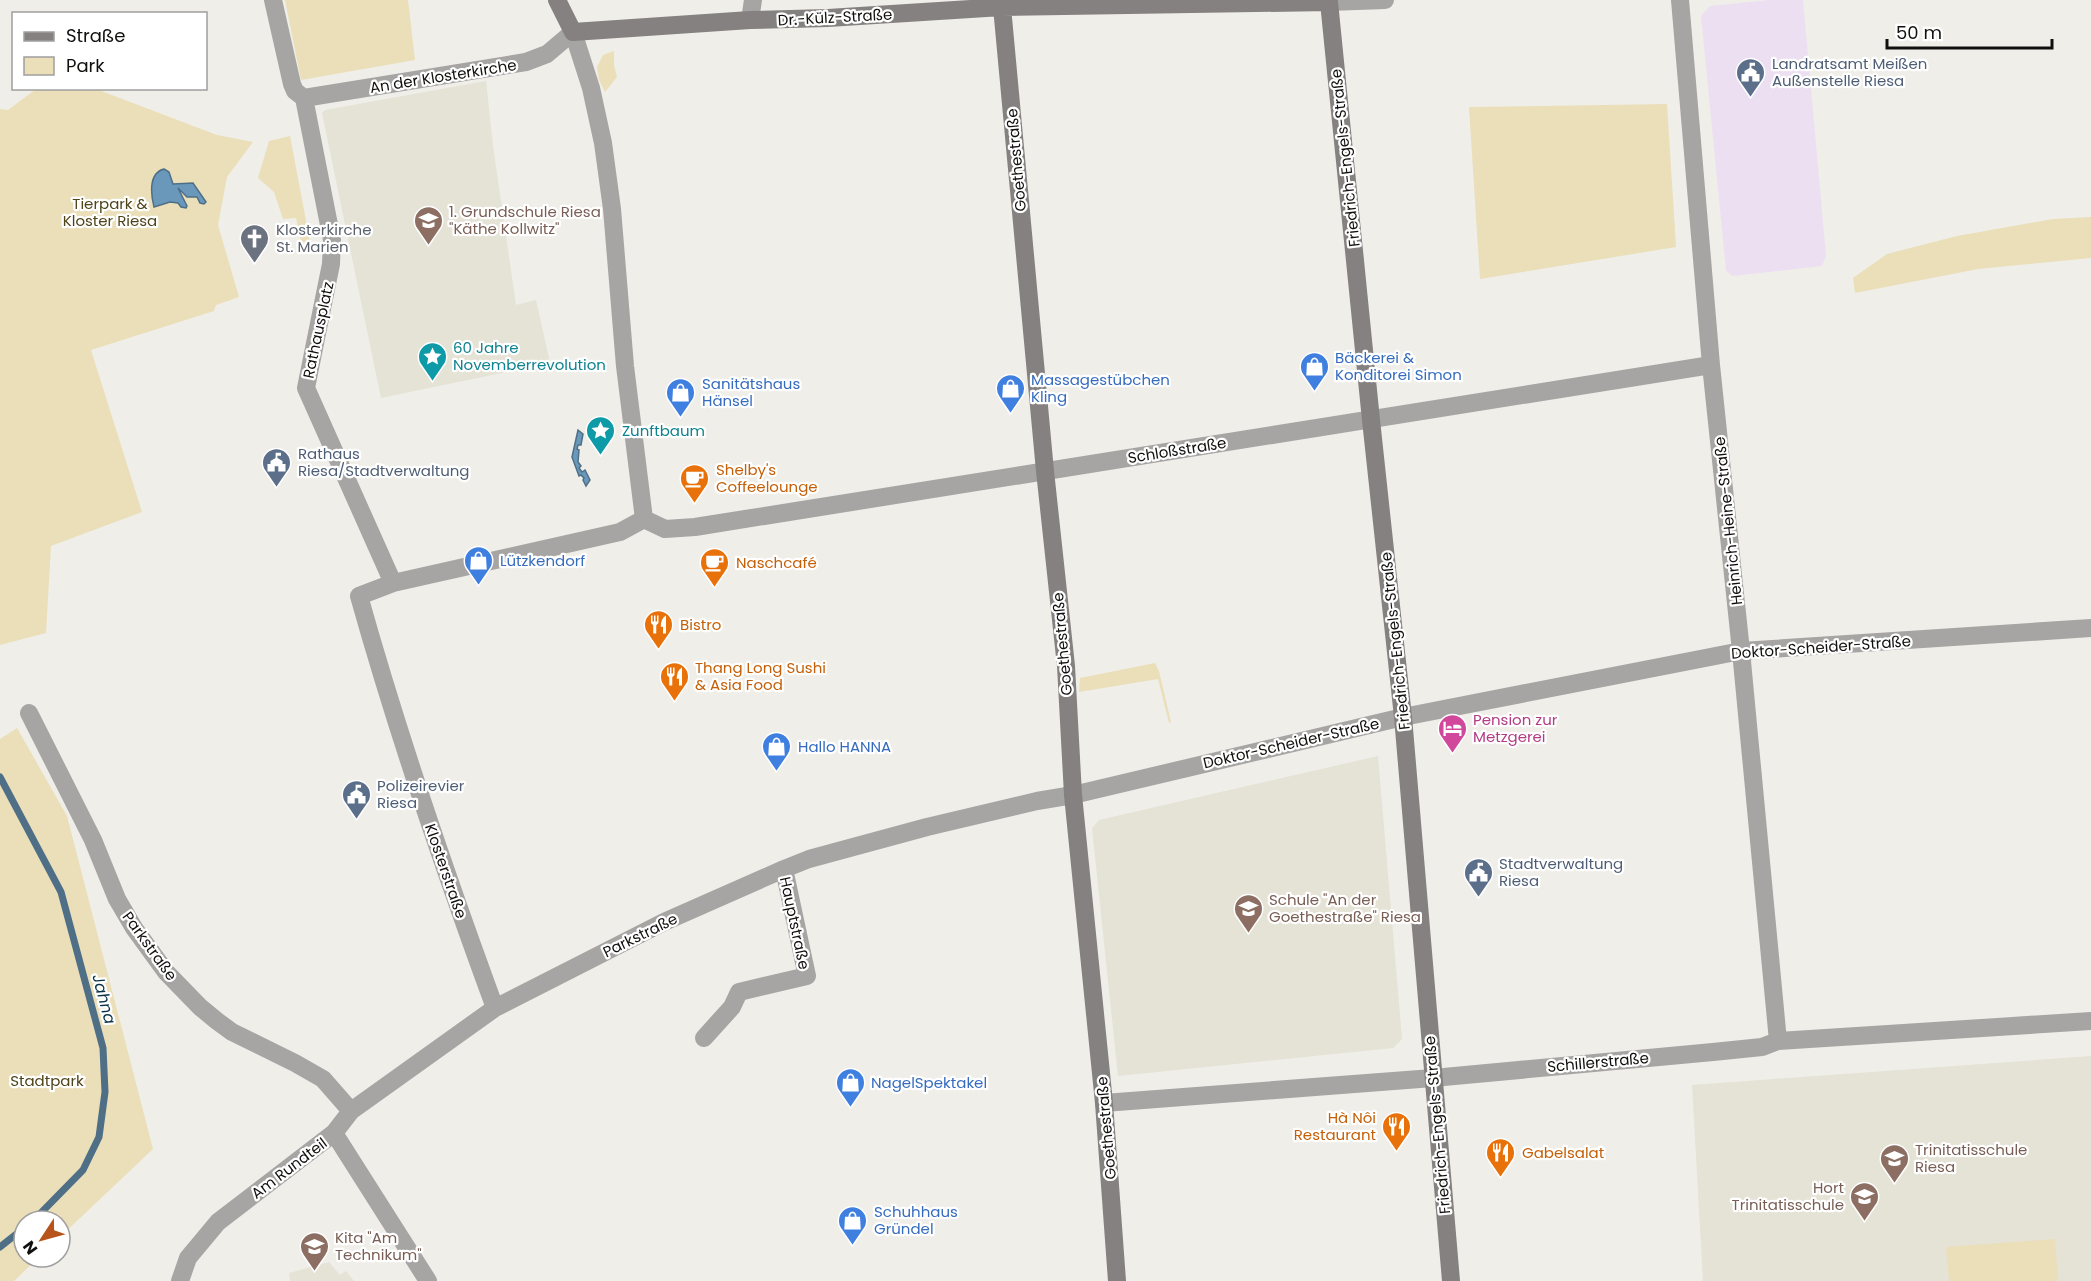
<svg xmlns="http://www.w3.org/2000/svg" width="2091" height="1281" font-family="Poppins,sans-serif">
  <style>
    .commercial { fill: #ecdff2 }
    .built { fill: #e5e2d6 }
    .green { fill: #eadfb9 }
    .water { fill: #6998bb; stroke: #4f6f87; stroke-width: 1.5 }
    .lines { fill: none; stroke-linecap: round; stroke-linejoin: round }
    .stream { stroke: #4f6f87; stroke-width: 7 }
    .street { stroke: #a7a4a4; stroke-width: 18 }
    .secondary { stroke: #858181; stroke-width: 18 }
    .labels { text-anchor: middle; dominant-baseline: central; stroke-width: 4.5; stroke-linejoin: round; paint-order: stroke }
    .street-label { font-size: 15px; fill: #11100f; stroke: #fff }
    .service-label { font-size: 15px; fill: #4e5e75; stroke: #fff; text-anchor: start }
    .park-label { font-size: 15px; fill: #4f4319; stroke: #fff }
    .education-label { font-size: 15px; fill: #785e54; stroke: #fff; text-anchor: start }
    .worship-label { font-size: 15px; fill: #5b616d; stroke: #fff; text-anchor: start }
    .culture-label { font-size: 15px; fill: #0d838f; stroke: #fff; text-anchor: start }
    .shop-label { font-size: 15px; fill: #366cbe; stroke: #fff; text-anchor: start }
    .food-label { font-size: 15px; fill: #c56008; stroke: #fff; text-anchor: start }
    .hotel-label { font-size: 15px; fill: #b23c85; stroke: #fff; text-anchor: start }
    .water-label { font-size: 16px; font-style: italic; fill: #083149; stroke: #fff }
  </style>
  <rect width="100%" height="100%" fill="#efeee9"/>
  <path class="commercial" d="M1769,0h34l23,256 -4,10 -90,10 -6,-6 -25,-254 9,-10z"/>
  <path class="built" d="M486,81l7,65 23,159 20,-5 14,63 -169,35 -59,-285 3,-3z
    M1378,756l24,283 -9,9 -275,28 -26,-248 7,-8z
    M2091,1056v225h-388l-11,-196z
    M329,1262l11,13 6,-4 8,10h-64l-1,-8z"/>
  <path class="green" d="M285,0h123l7,60 -114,20z
    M614,51v14l3,12 -12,15 -6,-12 -2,-13 6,-12z
    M36,89h60l121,46 36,7 -26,35 -9,48 21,72 -23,8 -2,6 -123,39 51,162 -91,34 -5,87 -46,12v-536l8,1z
    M1667,104l9,143 -196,32 -11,-172z
    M290,136l20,106h-9l-5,-24 -13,1 -9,-27 -16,-14 11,-37z
    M2091,217v41l-113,11 -123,24 -2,-15 34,-24 70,-18 96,-17z
    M1155,663l4,8 12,51 -2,1 -11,-44 -79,13 1,-14z
    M17,728l50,88 86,333 -93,88v-16h-36v36h15l-25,24h-14v-542z
    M2055,1239l3,42h-109l-3,-34z"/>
  <path class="water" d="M164,169l5,3 4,12 20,-1 13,19 -2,2 -4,-1 -3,-6h-10l-9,-9 9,18 -1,2 -5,-1 -3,-4 -8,-1 -16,5c-3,-12 -6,-34 10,-38z
    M578,430l5,4 -2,11h-3l-1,4 2,1 -1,12 3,4 -2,2 3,4 3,-2 5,10 -4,6 -3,-6 1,-2 -3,-3 -2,1 -7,-19z"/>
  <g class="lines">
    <path class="stream" d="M0,777l61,115 42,156 2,44 -6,45 -16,33 -50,51
      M0,1247l24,-19"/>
    <path class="street" d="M273,0l19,84 3,7 9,7
      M1680,0l31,365 30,286 37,390
      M1329,2l56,-2
      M750,20l3,-20
      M304,98l222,-36 21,-8 26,-22 18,56 12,55 9,66 13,157 19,153
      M304,98l28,142 -1,24 -25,124 87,195
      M644,519l21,10 30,-2 1016,-162
      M29,713l64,127 24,59 17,29 32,44 34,35 17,14 15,11 63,31 28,16 28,32
      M495,1008c-50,-136 -97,-273 -136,-412l34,-13 227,-51 24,-13
      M704,1038l28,-31 7,-15 68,-16 -23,-107
      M1104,1103l329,-25 280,-26 49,-5 16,-6 313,-20
      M334,1133l94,148
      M180,1281l8,-23 30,-36 116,-89 17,-22 144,-103 169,-86 120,-53 25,-10 118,-32 110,-26 36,-6 330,-78 338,-66 350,-23"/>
    <path class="secondary" d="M557,0l16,32 177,-12 78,-2 174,-11 327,-5 42,418 32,297 48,564
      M1002,7l43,464 21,195 7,129 31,308 13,178"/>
  </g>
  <defs>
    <symbol id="civic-pin" viewBox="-11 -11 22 30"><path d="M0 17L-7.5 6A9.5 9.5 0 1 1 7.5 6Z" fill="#5c6f8a" stroke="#fff"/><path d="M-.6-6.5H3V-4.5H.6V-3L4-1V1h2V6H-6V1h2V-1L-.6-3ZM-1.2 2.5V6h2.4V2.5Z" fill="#fff"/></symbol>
    <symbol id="school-pin" viewBox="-11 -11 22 30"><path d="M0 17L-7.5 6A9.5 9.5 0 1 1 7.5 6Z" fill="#8d6e63" stroke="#fff"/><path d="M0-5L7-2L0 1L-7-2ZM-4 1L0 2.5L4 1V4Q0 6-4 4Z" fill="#fff"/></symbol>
    <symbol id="church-pin" viewBox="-11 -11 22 30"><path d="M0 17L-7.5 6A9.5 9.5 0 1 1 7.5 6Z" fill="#6b7280" stroke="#fff"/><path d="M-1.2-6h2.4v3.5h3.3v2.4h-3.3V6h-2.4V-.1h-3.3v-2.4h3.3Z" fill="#fff"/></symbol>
    <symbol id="sight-pin" viewBox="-11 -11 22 30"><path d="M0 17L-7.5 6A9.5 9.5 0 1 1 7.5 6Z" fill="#0f9aa8" stroke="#fff"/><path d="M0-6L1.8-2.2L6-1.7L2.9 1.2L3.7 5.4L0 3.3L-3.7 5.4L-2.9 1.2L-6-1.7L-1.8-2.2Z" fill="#fff"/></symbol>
    <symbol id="shop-pin" viewBox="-11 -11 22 30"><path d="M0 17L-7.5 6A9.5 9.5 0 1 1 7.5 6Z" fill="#3f7fe0" stroke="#fff"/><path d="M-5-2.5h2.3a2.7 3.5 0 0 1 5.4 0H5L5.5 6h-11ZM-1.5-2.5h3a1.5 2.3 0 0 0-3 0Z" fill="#fff"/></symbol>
    <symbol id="cafe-pin" viewBox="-11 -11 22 30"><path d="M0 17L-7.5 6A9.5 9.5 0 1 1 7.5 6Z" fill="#e8710a" stroke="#fff"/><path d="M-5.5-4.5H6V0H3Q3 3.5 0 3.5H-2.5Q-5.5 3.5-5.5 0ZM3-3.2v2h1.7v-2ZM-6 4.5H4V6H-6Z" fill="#fff"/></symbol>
    <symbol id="restaurant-pin" viewBox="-11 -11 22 30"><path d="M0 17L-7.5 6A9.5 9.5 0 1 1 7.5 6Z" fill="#e8710a" stroke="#fff"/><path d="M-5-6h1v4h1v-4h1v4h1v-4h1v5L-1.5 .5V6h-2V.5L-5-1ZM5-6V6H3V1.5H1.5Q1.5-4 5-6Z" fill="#fff"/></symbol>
    <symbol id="hotel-pin" viewBox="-11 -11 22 30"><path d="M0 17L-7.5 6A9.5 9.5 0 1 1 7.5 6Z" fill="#d1479c" stroke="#fff"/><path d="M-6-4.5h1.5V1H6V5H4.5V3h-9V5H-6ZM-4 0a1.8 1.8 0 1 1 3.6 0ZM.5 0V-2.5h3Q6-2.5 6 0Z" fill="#fff"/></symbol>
  </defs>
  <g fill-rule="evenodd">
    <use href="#civic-pin" x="1734" y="56" width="33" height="45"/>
    <use href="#school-pin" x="412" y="204" width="33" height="45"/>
    <use href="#church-pin" x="238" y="222" width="33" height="45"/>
    <use href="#sight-pin" x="416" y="340" width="33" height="45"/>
    <use href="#shop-pin" x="1298" y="350" width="33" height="45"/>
    <use href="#shop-pin" x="994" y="372" width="33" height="45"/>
    <use href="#shop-pin" x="664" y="376" width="33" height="45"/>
    <use href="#sight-pin" x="584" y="414" width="33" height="45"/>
    <use href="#civic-pin" x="260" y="446" width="33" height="45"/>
    <use href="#cafe-pin" x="678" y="462" width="33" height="45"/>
    <use href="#shop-pin" x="462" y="544" width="33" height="45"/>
    <use href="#cafe-pin" x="698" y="546" width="33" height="45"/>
    <use href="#restaurant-pin" x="642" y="608" width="33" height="45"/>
    <use href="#restaurant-pin" x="658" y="660" width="33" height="45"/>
    <use href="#hotel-pin" x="1436" y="712" width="33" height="45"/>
    <use href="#shop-pin" x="760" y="730" width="33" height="45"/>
    <use href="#civic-pin" x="340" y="778" width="33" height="45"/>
    <use href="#civic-pin" x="1462" y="856" width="33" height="45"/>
    <use href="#school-pin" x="1232" y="892" width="33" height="45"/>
    <use href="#shop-pin" x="834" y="1066" width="33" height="45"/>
    <use href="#restaurant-pin" x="1380" y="1110" width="33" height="45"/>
    <use href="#restaurant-pin" x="1484" y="1136" width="33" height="45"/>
    <use href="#school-pin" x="1878" y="1142" width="33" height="45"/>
    <use href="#school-pin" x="1848" y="1180" width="33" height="45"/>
    <use href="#shop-pin" x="836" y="1204" width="33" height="45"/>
    <use href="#school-pin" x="298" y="1230" width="33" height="45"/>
  </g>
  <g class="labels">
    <g class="street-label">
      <text transform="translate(835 17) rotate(-3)">Dr.-Külz-Straße</text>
      <text transform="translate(443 76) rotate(-9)">An der Klosterkirche</text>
      <text transform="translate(1345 158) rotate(-96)">Friedrich-Engels-Straße</text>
      <text transform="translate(1016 160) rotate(-95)">Goethestraße</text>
      <text transform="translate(318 330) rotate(-78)">Rathausplatz</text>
      <text transform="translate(1177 450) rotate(-9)">Schloßstraße</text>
      <text transform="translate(1728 521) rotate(-96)">Heinrich-Heine-Straße</text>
      <text transform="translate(1395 641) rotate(-96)">Friedrich-Engels-Straße</text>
      <text transform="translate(1062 644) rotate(-95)">Goethestraße</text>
      <text transform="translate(1821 647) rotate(-4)">Doktor-Scheider-Straße</text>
      <text transform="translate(1291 743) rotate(-13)">Doktor-Scheider-Straße</text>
      <text transform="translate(446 871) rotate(71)">Klosterstraße</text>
      <text transform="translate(795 923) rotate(78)">Hauptstraße</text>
      <text transform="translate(640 935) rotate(-26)">Parkstraße</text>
      <text transform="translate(150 946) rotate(54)">Parkstraße</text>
      <text transform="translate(1598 1062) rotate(-5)">Schillerstraße</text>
      <text transform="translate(1437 1125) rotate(-95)">Friedrich-Engels-Straße</text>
      <text transform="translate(1106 1128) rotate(-95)">Goethestraße</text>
      <text transform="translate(289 1168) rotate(-37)">Am Rundteil</text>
    </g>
    <g class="service-label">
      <text x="1772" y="63">Landratsamt Meißen<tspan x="1772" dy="17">Außenstelle Riesa</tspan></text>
      <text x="298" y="453">Rathaus<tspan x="298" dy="17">Riesa/Stadtverwaltung</tspan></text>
      <text x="377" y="785">Polizeirevier<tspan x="377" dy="17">Riesa</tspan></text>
      <text x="1499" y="863">Stadtverwaltung<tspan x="1499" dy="17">Riesa</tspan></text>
    </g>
    <g class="park-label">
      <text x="110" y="203">Tierpark &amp;<tspan x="110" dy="17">Kloster Riesa</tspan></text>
      <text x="47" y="1080">Stadtpark</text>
    </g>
    <g class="education-label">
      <text x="449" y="211">1. Grundschule Riesa<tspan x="449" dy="17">"Käthe Kollwitz"</tspan></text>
      <text x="1269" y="899">Schule "An der<tspan x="1269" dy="17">Goethestraße" Riesa</tspan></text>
      <text x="1915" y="1149">Trinitatisschule<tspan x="1915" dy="17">Riesa</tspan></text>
      <text x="1844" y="1187" text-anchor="end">Hort<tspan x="1844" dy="17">Trinitatisschule</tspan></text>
      <text x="335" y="1237">Kita "Am<tspan x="335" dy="17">Technikum"</tspan></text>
    </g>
    <g class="worship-label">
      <text x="276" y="229">Klosterkirche<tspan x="276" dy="17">St. Marien</tspan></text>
    </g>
    <g class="culture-label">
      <text x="453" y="347">60 Jahre<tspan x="453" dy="17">Novemberrevolution</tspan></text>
      <text x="622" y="430">Zunftbaum</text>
    </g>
    <g class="shop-label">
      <text x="1335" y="357">Bäckerei &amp;<tspan x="1335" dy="17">Konditorei Simon</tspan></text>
      <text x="1031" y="379">Massagestübchen<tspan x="1031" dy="17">Kling</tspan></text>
      <text x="702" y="383">Sanitätshaus<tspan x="702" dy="17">Hänsel</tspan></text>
      <text x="500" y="560">Lützkendorf</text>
      <text x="798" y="746">Hallo HANNA</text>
      <text x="871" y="1082">NagelSpektakel</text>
      <text x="874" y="1211">Schuhhaus<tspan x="874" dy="17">Gründel</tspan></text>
    </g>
    <g class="food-label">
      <text x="716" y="469">Shelby's<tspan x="716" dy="17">Coffeelounge</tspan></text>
      <text x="736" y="562">Naschcafé</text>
      <text x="680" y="624">Bistro</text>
      <text x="695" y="667">Thang Long Sushi<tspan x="695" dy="17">&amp; Asia Food</tspan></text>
      <text x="1376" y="1117" text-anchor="end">Hà Nôi<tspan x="1376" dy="17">Restaurant</tspan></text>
      <text x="1522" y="1152">Gabelsalat</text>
    </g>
    <g class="hotel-label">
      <text x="1473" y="719">Pension zur<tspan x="1473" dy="17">Metzgerei</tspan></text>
    </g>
    <g class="water-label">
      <text transform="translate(104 999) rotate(75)">Jahna</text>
    </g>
  </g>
  <rect x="12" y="12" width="195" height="78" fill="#ffffff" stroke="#a09f9f" stroke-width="1.5"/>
  <rect x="24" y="32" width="30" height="9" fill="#858181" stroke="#a09f9f" stroke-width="1.5"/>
  <text x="66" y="42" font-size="18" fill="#11100f">Straße</text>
  <rect x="24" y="57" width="30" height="18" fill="#eadfb9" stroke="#a09f9f" stroke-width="1.5"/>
  <text x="66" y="72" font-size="18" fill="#11100f">Park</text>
  <g transform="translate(42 1239) rotate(234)"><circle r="28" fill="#ffffff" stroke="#a09f9f" stroke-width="1.5"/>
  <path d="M0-4.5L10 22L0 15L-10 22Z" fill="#b7541c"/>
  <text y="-9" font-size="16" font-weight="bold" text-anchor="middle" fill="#11100f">N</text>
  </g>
  <path d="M1887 39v9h165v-9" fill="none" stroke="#11100f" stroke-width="3"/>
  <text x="1896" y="39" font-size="18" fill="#11100f" stroke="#ffffff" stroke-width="4.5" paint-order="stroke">50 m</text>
</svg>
